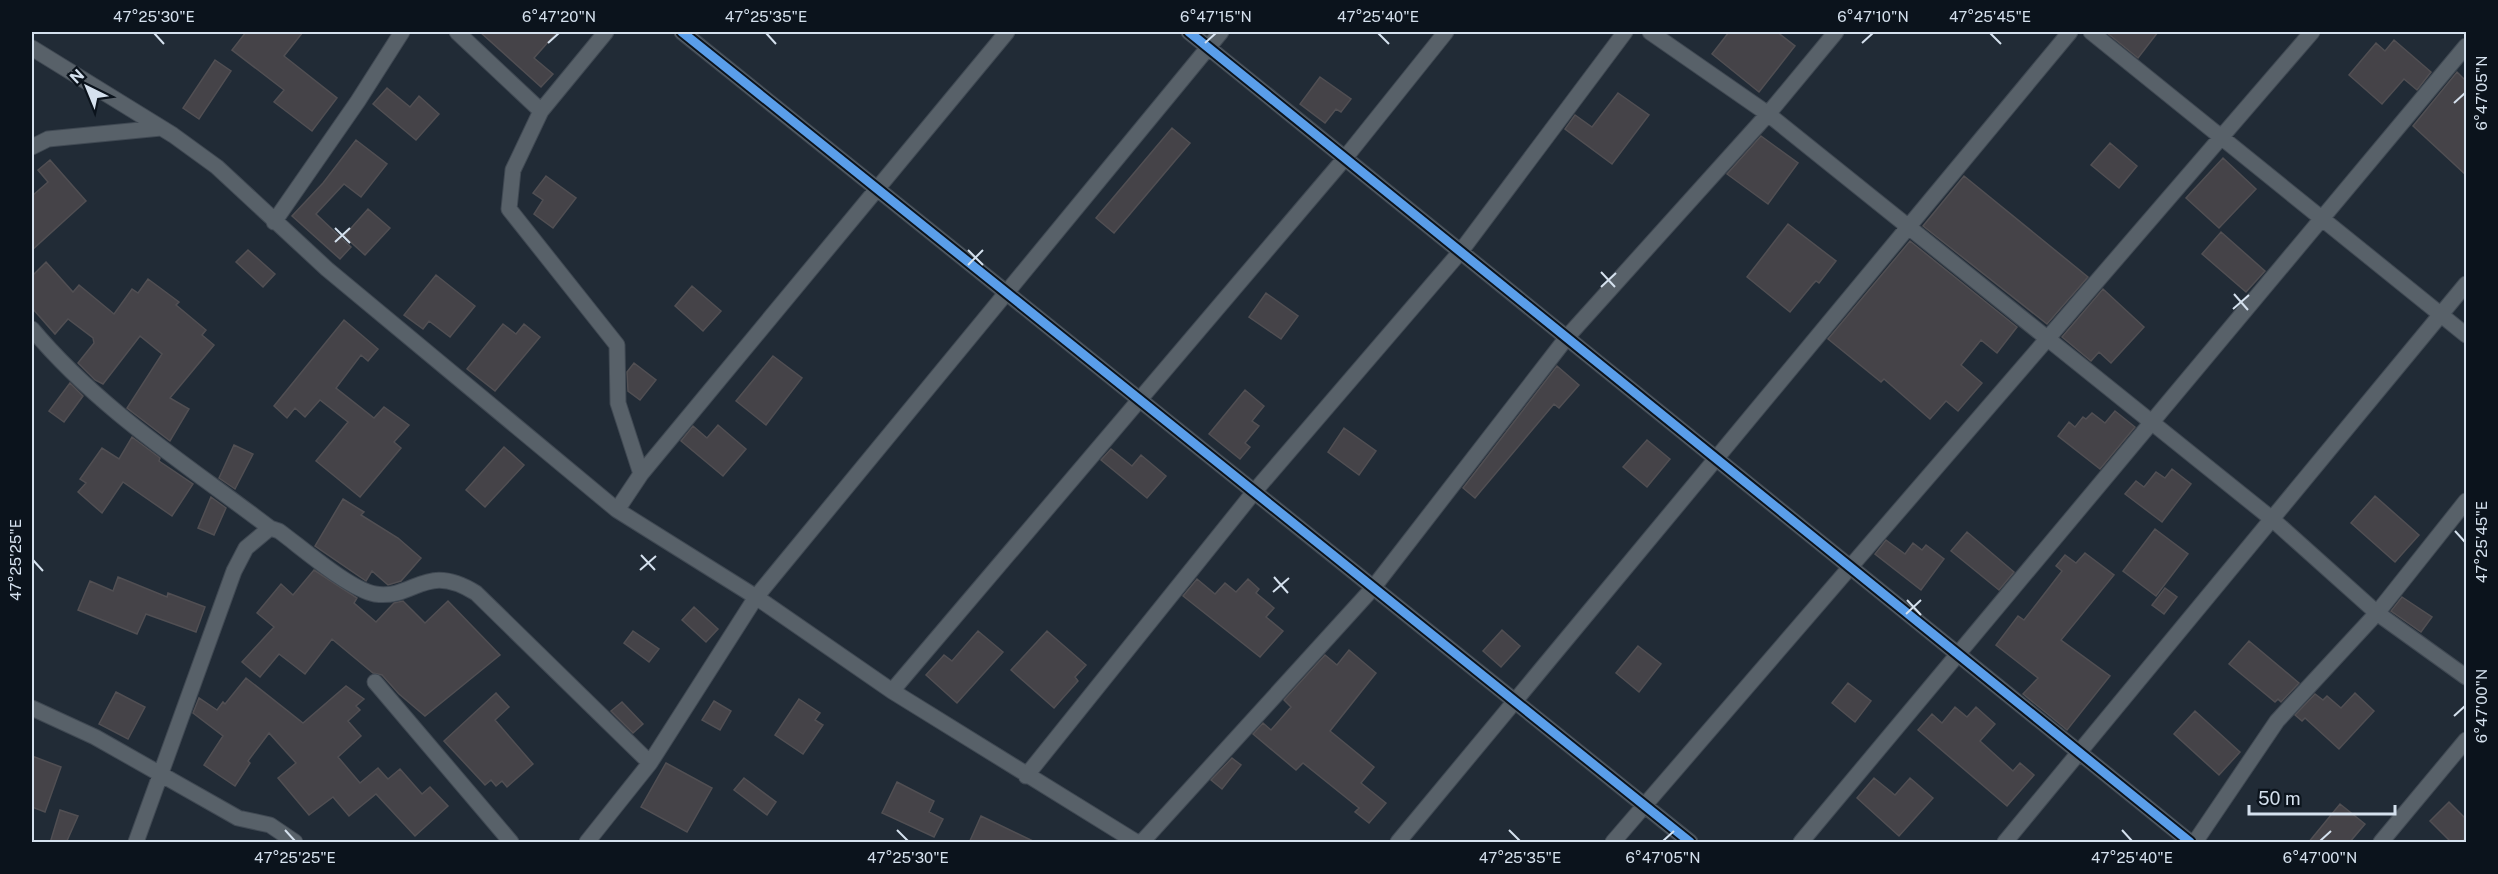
<svg xmlns="http://www.w3.org/2000/svg" width="2498" height="874" font-family="'Public Sans',sans-serif">
  <style>
    .building { fill: #454348; stroke: #514f53; stroke-width: 1.5 }
    .lines { fill: none; stroke-linecap: round; stroke-linejoin: round }
    .street-casing { stroke: #404953; stroke-width: 17 }
    .street { stroke: #586169; stroke-width: 15 }
    .cycleway-casing { stroke: #0b131c; stroke-width: 13 }
    .cycleway { stroke: #5a9eea; stroke-width: 9 }
    .ticks { fill: none; stroke: #d5e1ee; stroke-width: 2 }
    .neatline { fill: none; stroke: #d5e1ee; stroke-width: 2 }
    .ticks-label { font-size: 15px; text-anchor: middle; fill: #d5e1ee }
  </style>
  <rect width="100%" height="100%" fill="#212b36"/>
  <path class="building" d="M246,32h57l-19,24 53,42 -25,33 -38,-29 10,-12 -52,-40z
    M480,32h77l-23,26 19,16 -12,13z
    M1729,32h48l18,14 -36,46 -47,-38z
    M2106,32h52l-20,26z
    M2394,40l37,32 -14,18 -13,-11 -22,25 -33,-29 27,-32 9,8z
    M215,60l16,11 -32,48 -16,-11z
    M2457,72l9,9v94l-53,-49z
    M1320,77l31,22 -10,13 -5,-3 -11,14 -25,-19z
    M387,88l23,19 9,-11 20,18 -23,26 -43,-36z
    M1618,93l31,22 -37,49 -47,-35 10,-14 17,12z
    M1172,128l18,15 -76,90 -18,-15z
    M1761,136l37,27 -30,41 -41,-30z
    M356,140l31,24 -26,33 -17,-13 -28,30 35,33 -11,12 -48,-43 31,-33z
    M2110,143l27,23 -18,22 -28,-23z
    M2223,158l33,31 -37,39 -33,-30z
    M50,160l36,41 -54,49v-54l16,-14 -10,-12z
    M546,176l30,22 -23,30 -19,-14 9,-14 -10,-7z
    M1964,176l124,101 -41,47 -124,-98z
    M368,209l22,19 -25,27 -21,-19z
    M1788,224l48,37 -17,22 -3,-2 -3,3 -23,28 -43,-35z
    M2221,232l44,39 -19,21 -44,-38z
    M1910,241l107,86 -20,26 -16,-13 -20,25 21,18 -24,28 -12,-10 -16,18 -46,-40 -3,3 -53,-43z
    M248,250l27,24 -12,13 -27,-25z
    M46,262l27,30 6,-7 35,29 18,-25 6,4 10,-14 31,23 -3,3 30,25 -4,5 12,10 -44,53 19,11 -19,32 -43,-33 35,-54 -22,-18 -37,48 -8,-4 -17,-17 16,-20 -1,-5 -25,-19 -13,15 -23,-26v-32z
    M436,275l39,31 -25,31 -21,-16 -6,8 -19,-14z
    M692,286l29,25 -18,20 -28,-25z
    M2103,289l41,38 -33,36 -12,-11 -8,9 -29,-24z
    M1266,293l32,23 -17,23 -32,-22z
    M344,320l34,29 -10,12 -7,-6 -25,33 38,30 10,-11 25,18 -15,17 7,6 -41,49 -44,-36 32,-39 -28,-22 -15,17 -10,-9 -8,10 -13,-12z
    M503,324l13,10 8,-10 16,13 -45,54 -28,-22z
    M773,356l29,22 -36,47 -30,-24z
    M634,363l22,17 -16,20 -12,-9 -1,-19z
    M1557,366l22,19 -20,23 -5,-4 -79,94 -12,-10z
    M70,383l13,13 -19,26 -15,-11z
    M1245,390l19,16 -12,15 7,5 -14,17 5,4 -10,12 -31,-25z
    M2115,411l20,16 -35,42 -42,-33 11,-14 6,5 8,-10 3,2 6,-6 13,10z
    M718,425l28,24 -23,27 -42,-35 12,-15 14,12z
    M1344,428l32,23 -17,24 -31,-23z
    M132,437l28,21 -1,3 34,23 -21,32 -49,-34 -21,31 -24,-21 8,-9 -6,-4 22,-31 17,11z
    M1647,440l23,19 -23,28 -24,-20z
    M234,445l19,9 -18,35 -16,-11z
    M504,447l20,18 -39,42 -19,-17z
    M1111,449l21,17 9,-11 25,21 -19,22 -46,-38z
    M2172,469l19,15 -29,38 -37,-28 11,-13 8,6 12,-15 9,6z
    M2375,496l44,39 -24,27 -44,-39z
    M211,497l15,11 -12,27 -16,-7z
    M343,499l21,13 -3,3 37,23 23,20 -20,23 -13,4 -16,-14 -6,10 -51,-35z
    M2155,529l33,25 -32,42 -33,-25z
    M1967,532l47,40 -15,18 -48,-39z
    M1886,540l19,14 8,-11 9,7 4,-5 18,14 -23,31 -46,-36z
    M2085,553l29,22 -53,65 49,36 -43,54 -44,-36 15,-16 -42,-33 22,-29 6,4 38,-49 -6,-5 9,-11 11,8z
    M314,570l43,28 -3,5 22,19 18,-19 9,-2 22,22 23,-22 52,54 -75,61 -26,-22 -17,-19 -9,-2 -41,-34 -27,35 -26,-20 -19,23 -18,-15 32,-35 -17,-14 24,-29 12,11z
    M118,577l49,20 1,-4 37,14 -9,25 -50,-18 -9,20 -59,-24 12,-29 23,10z
    M1197,579l18,15 10,-11 11,9 12,-13 11,10 -3,4 18,15 -8,9 17,14 -23,26 -77,-61z
    M2165,588l12,9 -13,17 -12,-9z
    M2402,597l30,20 -11,15 -30,-21z
    M694,607l24,22 -12,13 -24,-22z
    M1502,630l18,16 -19,21 -18,-16z
    M633,631l26,18 -10,13 -25,-19z
    M978,631l25,21 -46,51 -31,-28 18,-20 8,6z
    M1047,631l39,34 -11,12 3,4 -24,27 -43,-38z
    M2249,641l50,42 -18,19 -3,-3 -3,3 -46,-38z
    M1638,646l23,18 -22,28 -23,-19z
    M1349,650l27,23 -46,58 44,36 -13,16 25,20 -17,20 -14,-11 4,-4 -56,-45 -7,7 -43,-36 10,-11 8,7 20,-23 -7,-7 41,-45 12,10z
    M246,678l57,45 43,-37 18,13 -8,7 4,4 -12,11 13,15 -23,21 22,26 18,-15 10,11 12,-10 22,25 8,-7 18,19 -33,30 -39,-42 -27,22 -16,-19 -24,18 -31,-37 18,-15 -27,-30 -21,28 2,2 -15,23 -31,-21 19,-29 -30,-23 6,-15 18,12 6,-8 2,2z
    M1848,683l23,18 -16,21 -23,-19z
    M116,692l29,15 -17,32 -29,-15z
    M496,693l13,14 -14,13 38,44 -26,23 -5,-6 -6,5 -5,-6 -6,5 -41,-44z
    M2355,693l19,18 -35,38 -34,-31 -3,3 -7,-6 20,-21 8,6 4,-4 14,12z
    M799,699l21,14 -5,7 8,5 -20,29 -28,-19z
    M714,701l17,10 -11,19 -18,-10z
    M622,702l21,22 -10,9 -22,-22z
    M1955,707l12,10 9,-10 19,17 -15,17 33,30 7,-8 14,12 -27,31 -89,-76 14,-16 10,9z
    M2195,711l45,41 -21,23 -45,-41z
    M32,756l29,11 -16,45 -13,-5z
    M1232,758l9,7 -19,24 -11,-9z
    M666,763l46,25 -25,44 -46,-25z
    M744,778l32,24 -9,13 -33,-25z
    M1874,778l21,17 15,-17 23,20 -34,38 -42,-38z
    M897,782l37,19 -5,11 14,7 -9,18 -52,-24z
    M2449,802l17,17v18l-5,6h-9l-22,-22z
    M2340,804l25,20 -16,19h-41z
    M60,810l18,6 -12,27h-16z
    M981,816l56,27h-68z"/>
  <g class="lines">
    <defs>
      <path id="street" d="M457,32l84,79
        M606,32l-65,79 -28,59 -4,39 108,136 1,58 23,71 -24,36 139,87 136,94 244,151
        M682,32l1008,810
        M1189,32l1001,810
        M1650,32l118,82 504,405 105,94 89,64
        M2091,32l375,303
        M32,48l141,87 44,32 110,102 290,241
        M32,147l16,-8 113,-11
        M274,222l84,-121 44,-69
        M32,329c68,81 154,135 238,199
        M641,474l366,-442
        M375,682l136,160
        M892,691l453,-533 101,-126
        M32,708l63,29 143,81 32,7 25,17
        M1026,776l228,-284 207,-241 164,-219
        M136,842l98,-271 12,-23 24,-20 9,3c22,16 71,59 96,63 40,6 50,-33 101,-1l174,170
        M587,842l63,-79 106,-166 465,-565
        M1142,842l231,-254 195,-252 200,-222 68,-82
        M1398,842l672,-810
        M1613,842l699,-810
        M1801,842l665,-796
        M2005,842l461,-558
        M2195,842l82,-121 100,-108 89,-112
        M2381,842l85,-102"/>
    </defs>
    <use href="#street" class="street-casing"/>
    <use href="#street" class="street"/>
    <defs>
      <path id="cycleway" d="M682,32l1008,810
        M1189,32l1001,810"/>
    </defs>
    <use href="#cycleway" class="cycleway-casing"/>
    <use href="#cycleway" class="cycleway"/>
  </g>
  <path class="ticks" d="M154,33l10,11M766,33l10,11M1378,33l11,11M1990,33l11,11M548,43l11,-10M1205,43l11,-10M1862,43l11,-10M2454,103l11,-10M335,228l15,15M335,242l15,-14M968,250l15,15M968,265l15,-15M1601,272l14,15M1601,287l15,-14M2234,294l14,16M2233,309l16,-14M2455,531l10,11M641,555l14,15M33,560l10,11M640,570l16,-14M1274,577l14,16M1273,592l16,-14M1907,600l14,15M1906,614l15,-14M2454,716l11,-10M285,830l10,11M897,830l11,11M1509,830l11,11M2122,830l10,11M1663,841l11,-10M2320,841l11,-10"/>
  <rect width="2498" height="874" fill="none" stroke="#0b131c" stroke-width="66"/>
  <g transform="translate(87 87) rotate(317)" stroke="#0b131c" stroke-width="4.5" paint-order="stroke">
  <path d="M0-4.5L10 22L0 15L-10 22Z" fill="#d5e1ee"/>
  <text y="-9" font-size="16" font-weight="bold" text-anchor="middle" fill="#d5e1ee">N</text>
  </g>
  <path d="M2249 805v9h146v-9" fill="none" stroke="#d5e1ee" stroke-width="3"/>
  <text x="2258" y="805" font-size="18" fill="#d5e1ee" stroke="#0b131c" stroke-width="4.5" paint-order="stroke">50 m</text>
  <rect x="33" y="33" width="2432" height="808" class="neatline"/>
  <g class="ticks-label">
    <text x="154" y="22">47°25'30"E</text>
    <text x="559" y="22">6°47'20"N</text>
    <text x="766" y="22">47°25'35"E</text>
    <text x="1216" y="22">6°47'15"N</text>
    <text x="1378" y="22">47°25'40"E</text>
    <text x="1873" y="22">6°47'10"N</text>
    <text x="1990" y="22">47°25'45"E</text>
    <text transform="translate(2482 93) rotate(-90)" y="5">6°47'05"N</text>
    <text transform="translate(2482 542) rotate(-90)" y="5">47°25'45"E</text>
    <text transform="translate(16 560) rotate(-90)" y="5">47°25'25"E</text>
    <text transform="translate(2482 706) rotate(-90)" y="5">6°47'00"N</text>
    <text x="295" y="863">47°25'25"E</text>
    <text x="908" y="863">47°25'30"E</text>
    <text x="1520" y="863">47°25'35"E</text>
    <text x="1663" y="863">6°47'05"N</text>
    <text x="2132" y="863">47°25'40"E</text>
    <text x="2320" y="863">6°47'00"N</text>
  </g>
</svg>
